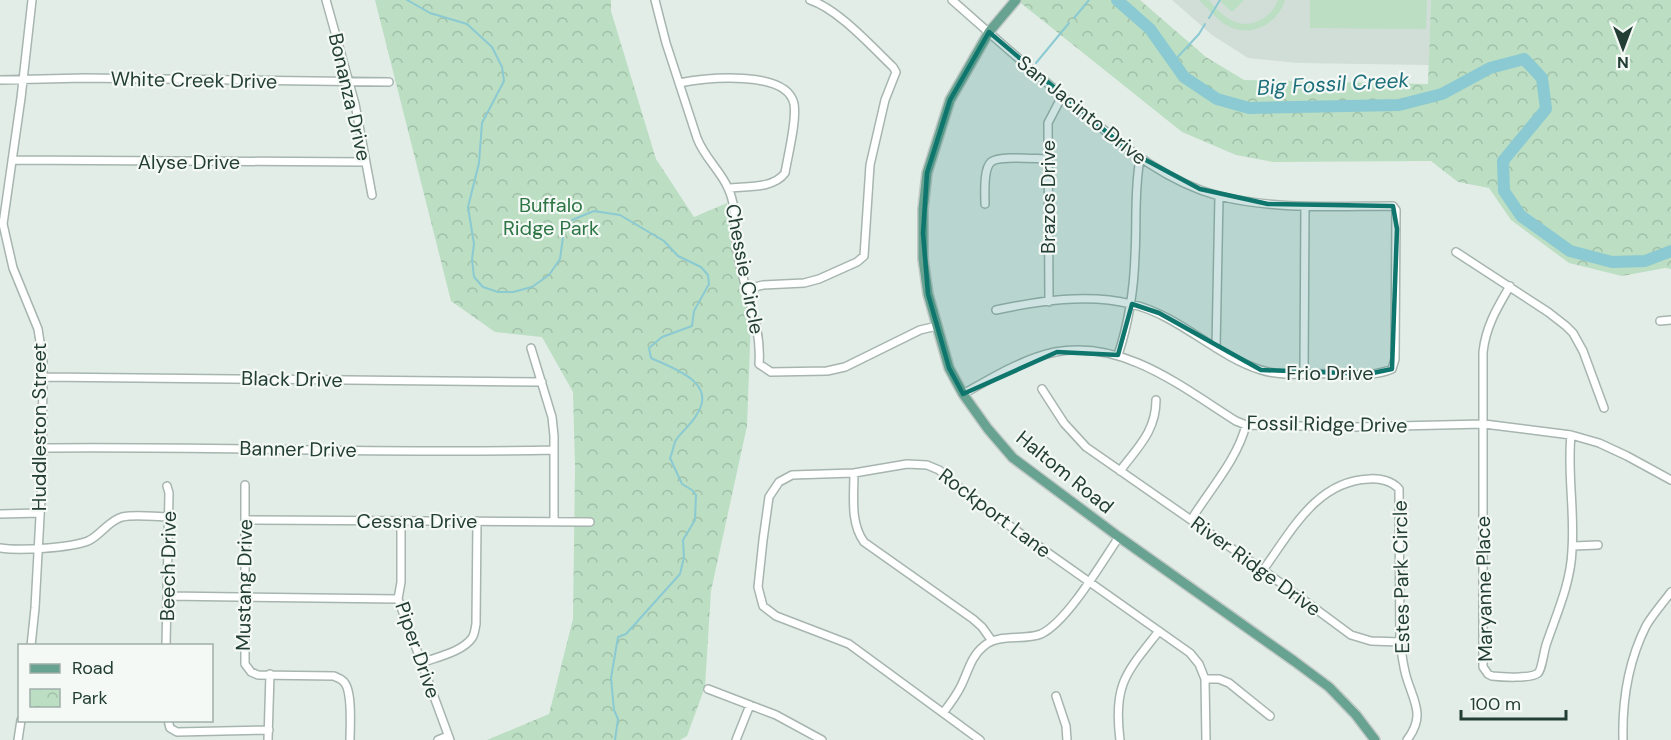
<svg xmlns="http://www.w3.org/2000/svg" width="1671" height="740" font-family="'DM Sans',sans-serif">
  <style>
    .built { fill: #d1ddd7 }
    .green { fill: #bcdec3 }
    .park { fill: url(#park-crowns) }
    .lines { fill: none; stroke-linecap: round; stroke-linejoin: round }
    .stream { stroke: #8bcad2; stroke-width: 2 }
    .river { stroke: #8bcad2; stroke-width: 12 }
    .minor-casing { stroke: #a6b5af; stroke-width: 10 }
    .major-casing { stroke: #c1c9c6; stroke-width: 12 }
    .minor { stroke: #fff; stroke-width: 7 }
    .major { stroke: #68a290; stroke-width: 9 }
    .marked { fill: #0f766e; fill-opacity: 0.2; stroke: #0f766e; stroke-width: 4.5; stroke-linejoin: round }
    .labels { text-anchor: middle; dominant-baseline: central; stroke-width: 4.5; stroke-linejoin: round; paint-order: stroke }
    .street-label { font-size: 20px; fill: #233e35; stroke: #f4f9f6 }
    .park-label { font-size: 20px; fill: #2d7545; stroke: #f4f9f6 }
    .water-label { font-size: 21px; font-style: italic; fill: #1c6f7a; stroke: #f4f9f6 }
  </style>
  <defs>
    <pattern id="park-crowns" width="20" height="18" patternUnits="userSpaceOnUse" patternTransform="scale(1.5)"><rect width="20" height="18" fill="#bcdec3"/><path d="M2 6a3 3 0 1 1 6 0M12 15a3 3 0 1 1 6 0" fill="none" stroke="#a1c0a8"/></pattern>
  </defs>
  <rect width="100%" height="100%" fill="#e3ede8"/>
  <path class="built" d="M1172,0h259l-2,65 -131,-2 -50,-5 -36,-23z"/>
  <path class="green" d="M1199,0h10c5,6 11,13 17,17 20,15 44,4 52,-17h7c-7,24 -34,38 -57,26 -11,-6 -20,-17 -29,-26z
    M1219,0h25l-12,12z
    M1310,0h117l-1,29 -116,-1z"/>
  <path class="park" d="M375,0h236v11l45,148 38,58 33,-14 6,51 18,66 -4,106 -36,165 -6,96 -18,49 -7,4h-193l62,-26 24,-95 2,-152 -2,-75 -31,-55 -47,-5 -44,-31z
    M1017,0h123l66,57 38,23 184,4 3,-84h240v269l-6,-1 -43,8 -53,-13 -58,-43 -22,-32 -31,-6 -27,-21 -158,1 -37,-7 -54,-23z"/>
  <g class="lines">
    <path class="stream" d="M407,0l23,13 37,11 25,23 10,20 2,14 -22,42 -3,40 -11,44 6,37 -2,15 2,18 9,10 15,5h15l19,-5 17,-12 11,-16 4,-29 8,-10 22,-9 26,4 44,26 14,15 23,11 7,8 1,9 -15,27 -2,15 -30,11 -13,11 2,10c21,10 67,24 46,56 -5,10 -15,17 -21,26 -3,5 -3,12 -6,18l12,26 10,6 4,5 -1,25 -12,20 1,17 -4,17 -54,60 -8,3 -7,41 3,32 4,9 -3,21
      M1074,18l15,-18
      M1209,18l11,-18
      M1173,62l26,-28 6,-10
      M1036,63l33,-40"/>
    <path class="river" d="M1117,0l33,29 34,48 33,22 32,9 150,-3 43,-11 48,-26 34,-9 18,19 4,31 -43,52 1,30 17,25 49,35 42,11 33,-1 26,-10"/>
    <defs>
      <path id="minor" d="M326,0l29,104 17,91
        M655,0l11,43 31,95c7,19 23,32 31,50 10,21 6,47 10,68 7,37 24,70 21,108l12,8 56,-1 18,-4 75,-37 17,-4
        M952,0c41,36 82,73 125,108 43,35 86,73 142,88 57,14 116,10 174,10l3,4 -1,149 -3,10c-18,8 -40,5 -59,5 -23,-1 -50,3 -72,-4 -47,-15 -82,-55 -130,-66 -43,-11 -93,-3 -135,6
        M0,80l84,-2 305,4
        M679,83c26,-5 108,-14 115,21 3,16 -6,51 -9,69 -12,16 -38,13 -57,15
        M12,160l354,2
        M985,204c0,-9 -2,-35 6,-42 8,-7 45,-3 57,-3
        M1456,252l92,60 18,14 7,7 10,18 21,57
        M1510,286c-13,22 -24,40 -27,66v315l5,7 4,2c9,1 39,3 46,-3 4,-3 6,-24 9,-31 10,-29 24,-60 25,-92 3,-39 -5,-77 -1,-115
        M747,289l16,-4 41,-2 15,-4 38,-17 7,-6 6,-91 15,-65 11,-28 -3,-5c-22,-21 -55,-58 -83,-67
        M1049,302l-1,-179 14,-27
        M1660,321l11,-1
        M531,348l21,69 2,19v86
        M1216,348l3,-152
        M1118,355c11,-33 16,-65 17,-100 2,-32 -1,-64 5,-96
        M1304,373l1,-167
        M43,377l499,5
        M1042,389l22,34 22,24 177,123 88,65 20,6 29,1
        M963,394c29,-16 59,-35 92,-42 68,-13 127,35 181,69l10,4 109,2 129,-3 87,11 28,8 28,13 44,24
        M42,448c171,-2 342,6 512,2
        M1120,471c18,-24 36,-40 36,-71
        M854,473c0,23 -4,50 10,69l109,77 9,8 10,14
        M245,485v179l6,8 7,3 76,1c3,2 6,2 9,5 10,8 7,46 7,59
        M0,514l40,-1
        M245,520l345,2
        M1191,520c19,-31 46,-60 55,-95
        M401,521v61l-3,17 52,141
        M1573,546l25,-1
        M0,548c20,3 69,0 88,-7 13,-6 20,-20 34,-24 15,-3 32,0 47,0
        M1263,570c28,-38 53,-89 106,-91 11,-1 23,2 30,10l1,153c2,12 3,25 7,37 8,25 18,37 0,61
        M167,596l231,3
        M31,646l4,-38 7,-128 1,-119 -5,-32 -25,-61 -10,-44 18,-126 11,-98
        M166,646l3,-153 -2,-7
        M421,663c16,-6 41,-11 51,-25 3,-4 3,-10 4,-14l1,-103
        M1205,679h14l10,4 41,33
        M708,689l68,26 46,25
        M1056,696l10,30 1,14
        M943,713c7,-9 13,-17 18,-27 7,-14 10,-30 23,-40 15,-13 39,-5 57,-12 26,-12 61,-72 78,-97
        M168,720l2,8 7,4 92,-2
        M18,740l3,-20
        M268,740l2,-66
        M438,740l10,-4
        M736,740l14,-35
        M980,740l-131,-96 -73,-28 -13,-10 -5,-19 5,-47 6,-43 10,-15 13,-7 62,-2 53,-9 20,1 12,5 37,32 214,151 9,11 6,15 1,61
        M1120,740c-7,-56 6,-67 39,-109
        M1623,740c-1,-39 5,-78 23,-114 7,-12 17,-23 25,-34"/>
      <path id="major" d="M1016,0l-27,32 -39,68 -23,73 -4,36v50l5,35 21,74 14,26 25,35 25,29 106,79 175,124 35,26 27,28 19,25"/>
    </defs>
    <use href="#minor" class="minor-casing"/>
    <use href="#major" class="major-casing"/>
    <use href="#minor" class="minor"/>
    <use href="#major" class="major"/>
  </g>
  <path class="marked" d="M989,32l140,119 71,38 68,15 125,2 4,23 -5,140 -24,5 -107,-4 -102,-57 -27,-9 -14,51 -61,-3 -94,42 -14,-26 -21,-74 -5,-61 4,-60 23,-73z"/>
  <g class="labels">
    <g class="street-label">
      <text transform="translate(194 80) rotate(1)">White Creek Drive</text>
      <text transform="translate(350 97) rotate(77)">Bonanza Drive</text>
      <text transform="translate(1082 110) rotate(39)">San Jacinto Drive</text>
      <text x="189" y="162">Alyse Drive</text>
      <text transform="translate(1048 197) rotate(-90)">Brazos Drive</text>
      <text transform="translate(745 269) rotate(79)">Chessie Circle</text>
      <text x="1330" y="373">Frio Drive</text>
      <text transform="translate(292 379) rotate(1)">Black Drive</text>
      <text transform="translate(1327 424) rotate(1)">Fossil Ridge Drive</text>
      <text transform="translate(39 427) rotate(-90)">Huddleston Street</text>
      <text transform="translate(298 449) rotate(1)">Banner Drive</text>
      <text transform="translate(1065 472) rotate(39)">Haltom Road</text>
      <text transform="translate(995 513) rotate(37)">Rockport Lane</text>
      <text x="417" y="521">Cessna Drive</text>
      <text transform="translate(168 566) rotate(-89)">Beech Drive</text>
      <text transform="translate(1256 566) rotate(36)">River Ridge Drive</text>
      <text transform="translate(1401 577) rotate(-91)">Estes Park Circle</text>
      <text transform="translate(244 585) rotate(-89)">Mustang Drive</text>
      <text transform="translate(1484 589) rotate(-91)">Maryanne Place</text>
      <text transform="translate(418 650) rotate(71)">Piper Drive</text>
    </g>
    <g class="park-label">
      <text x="551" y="205">Buffalo<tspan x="551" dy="23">Ridge Park</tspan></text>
    </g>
    <g class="water-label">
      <text transform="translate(1333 84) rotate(-3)">Big Fossil Creek</text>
    </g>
  </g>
  <rect x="18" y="644" width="195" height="78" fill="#f4f9f6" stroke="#a0aea9" stroke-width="1.5"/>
  <rect x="30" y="664" width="30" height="9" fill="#68a290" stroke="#a0aea9" stroke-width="1.5"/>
  <text x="72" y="674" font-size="18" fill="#233e35">Road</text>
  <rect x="30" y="689" width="30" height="18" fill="url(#park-crowns)" stroke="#a0aea9" stroke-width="1.5"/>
  <text x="72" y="704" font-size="18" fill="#233e35">Park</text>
  <g transform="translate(1623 48) rotate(180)" stroke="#f4f9f6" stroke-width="4.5" paint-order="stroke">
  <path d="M0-4.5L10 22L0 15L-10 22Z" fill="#233e35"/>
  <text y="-9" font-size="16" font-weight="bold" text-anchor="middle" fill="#233e35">N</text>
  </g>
  <path d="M1461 710v9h105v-9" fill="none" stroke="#233e35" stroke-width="3"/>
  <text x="1470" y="710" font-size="18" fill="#233e35" stroke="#f4f9f6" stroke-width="4.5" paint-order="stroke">100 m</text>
</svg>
